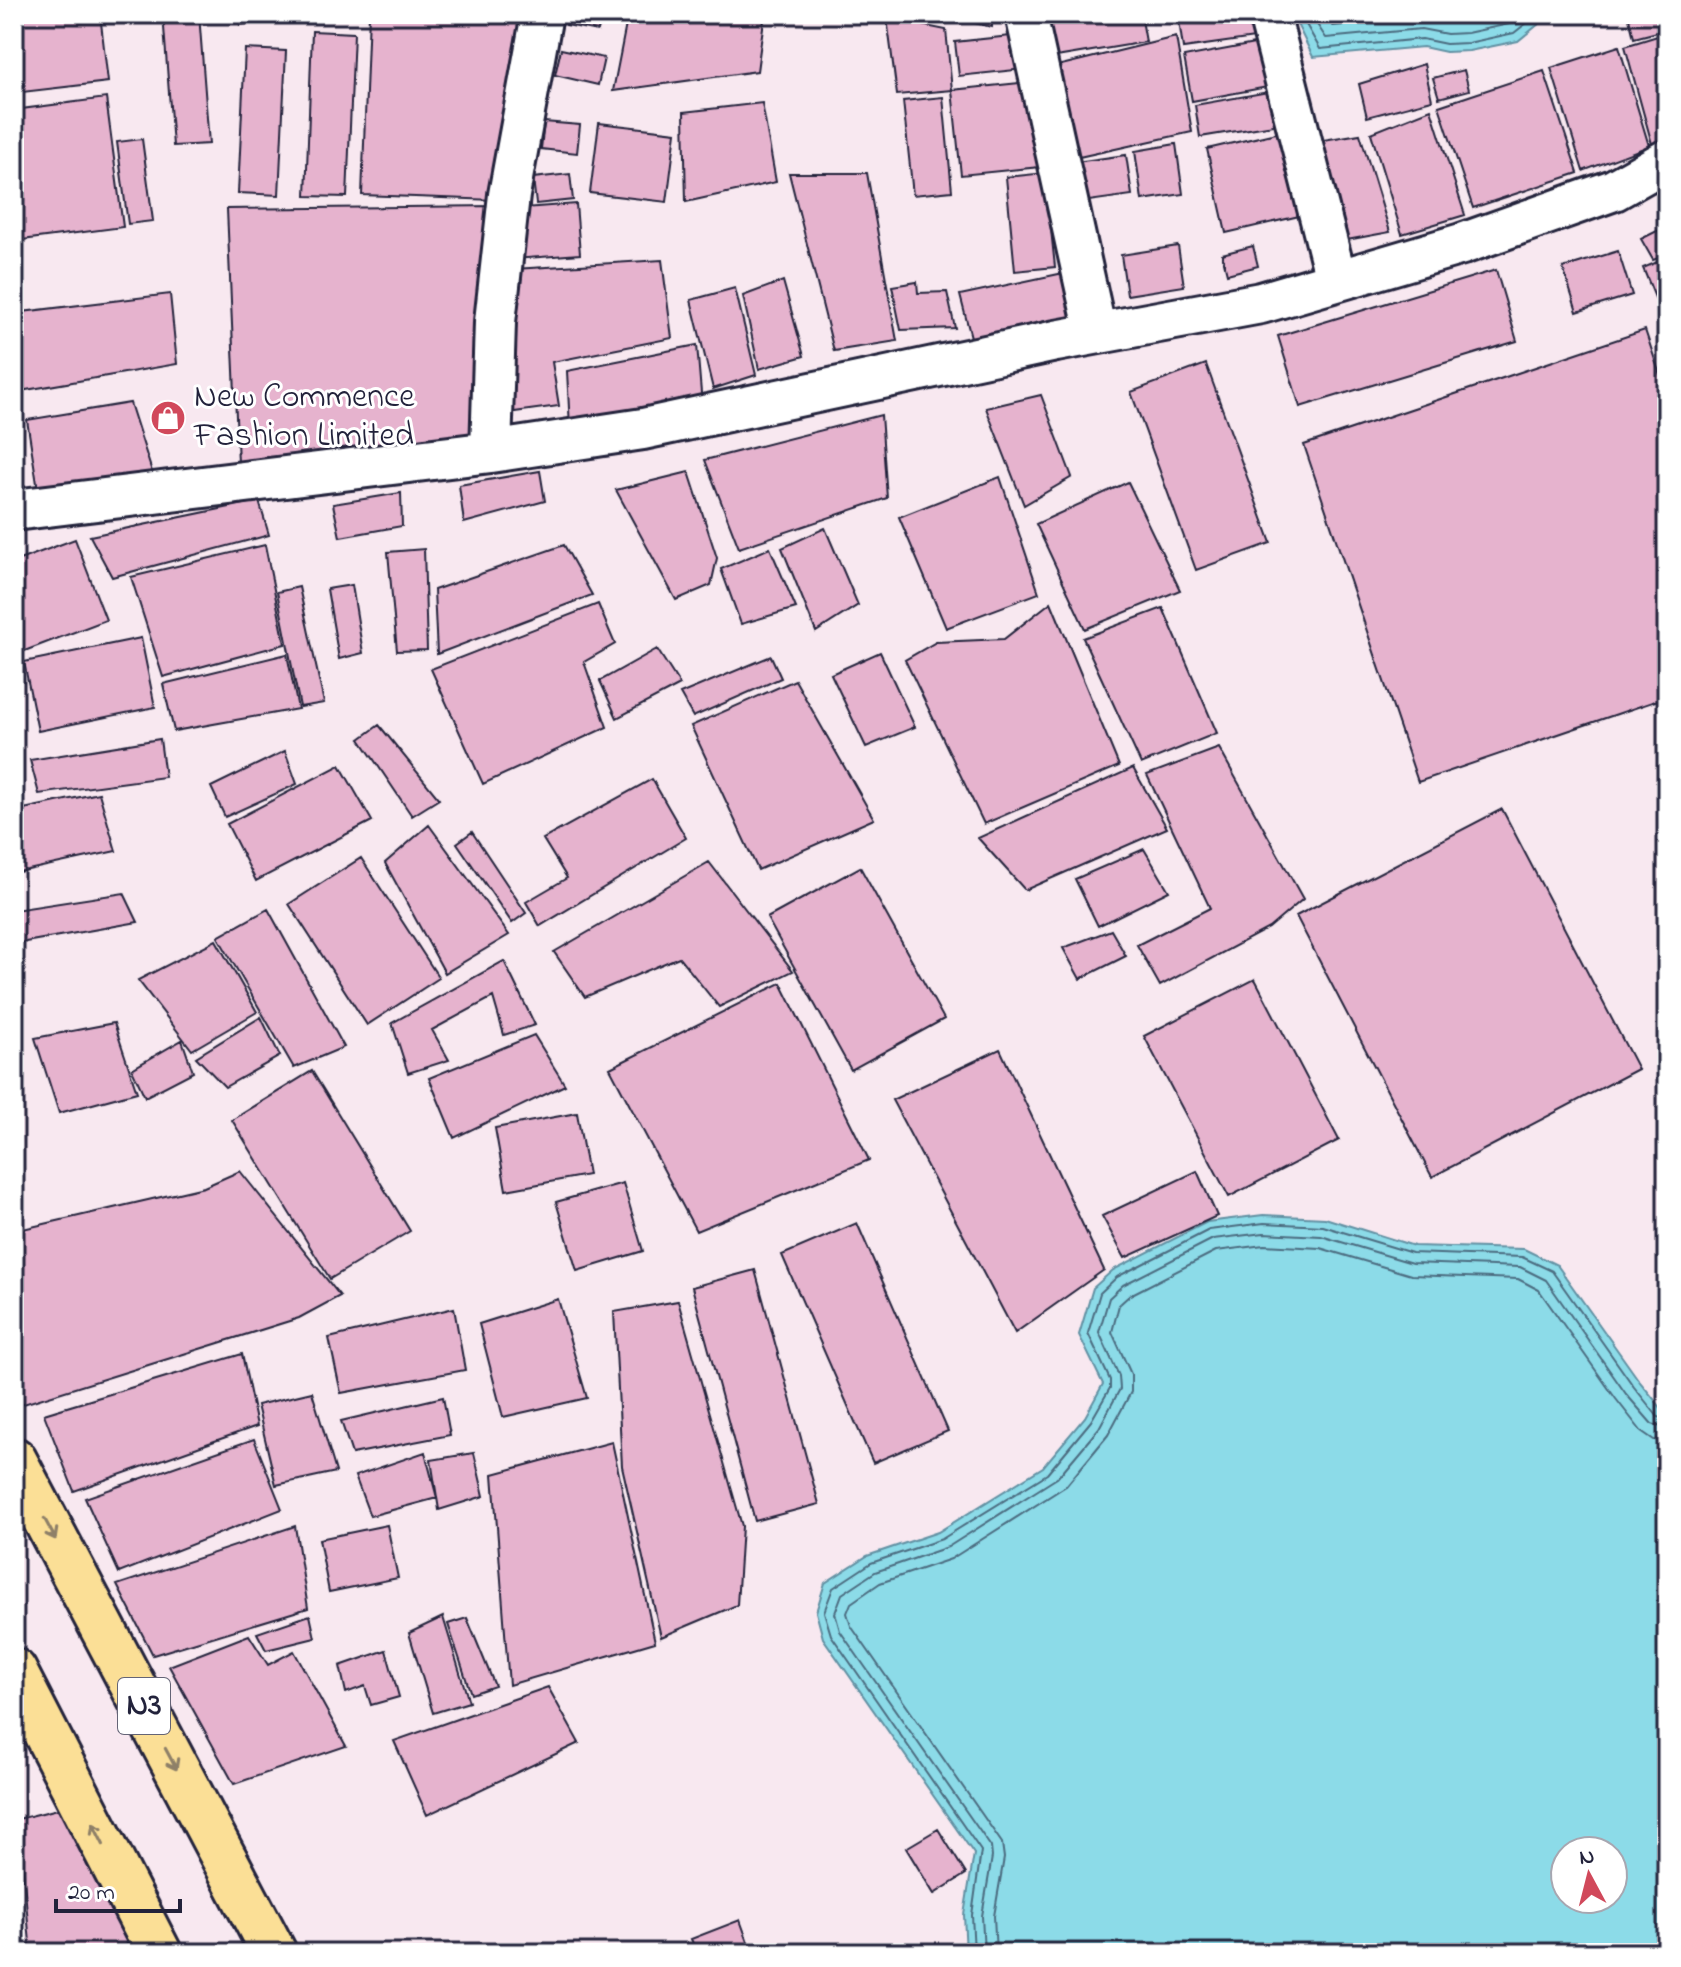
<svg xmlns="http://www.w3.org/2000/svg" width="1681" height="1967" font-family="'Indie Flower',sans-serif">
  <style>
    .water { fill: #8cdbe8; stroke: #6291a3; stroke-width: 2; fill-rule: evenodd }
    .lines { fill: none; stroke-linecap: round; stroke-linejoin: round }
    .shore { stroke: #4c6c80; stroke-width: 2 }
    .building { fill: #e6b3ce; stroke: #22223b; stroke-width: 2 }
    .minor-casing { stroke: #22223b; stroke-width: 46 }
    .highway-casing { stroke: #22223b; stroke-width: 50 }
    .minor { stroke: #fff; stroke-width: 40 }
    .highway { stroke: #fbdf96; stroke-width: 44 }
    .oneway { stroke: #8e8068 }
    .labels { text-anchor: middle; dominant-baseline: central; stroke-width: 6; stroke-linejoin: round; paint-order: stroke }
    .shield { fill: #fff; stroke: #646476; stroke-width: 2 }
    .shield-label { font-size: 32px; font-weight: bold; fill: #22223b }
    .poi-label { font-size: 34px; fill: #22223b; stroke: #fff; text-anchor: start }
  </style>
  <rect width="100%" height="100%" fill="#f8e8f0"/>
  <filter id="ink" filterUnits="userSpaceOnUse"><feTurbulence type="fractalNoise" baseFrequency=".0125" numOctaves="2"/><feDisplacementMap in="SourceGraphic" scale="16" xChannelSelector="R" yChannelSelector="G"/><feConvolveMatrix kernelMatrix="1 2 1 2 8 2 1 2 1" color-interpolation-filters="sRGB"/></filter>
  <g filter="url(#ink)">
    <path class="water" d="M1292,14h259l-33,27 -49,10 -23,1 -23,-5 -110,10z
      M1263,1215l62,3 89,28 110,3 33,16 83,117 27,33v538h-701l-2,-38 10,-61 -151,-216 -7,-26 9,-29 42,-27 71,-24 105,-65 42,-50 18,-33 -24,-49 14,-47 20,-18 94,-48zM1565,1851h48v48h-48z"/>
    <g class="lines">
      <path class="shore" d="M1300,14l20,35 102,-10 24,5 22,-1 46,-10 24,-19
        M1310,14l16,24 95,-9 26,5 20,-1 42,-9 13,-10
        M1324,14l9,12 87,-9 46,4 33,-7
        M974,1953l-2,-38 9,-64 -150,-216 -7,-23 9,-24 38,-25 71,-24 105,-65 44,-53 19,-33v-8l-22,-47 12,-40 17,-16 92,-47 55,-7 59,3 89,27 110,4 30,14 82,116 24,30 9,2
        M984,1953l-2,-37 10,-59 -1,-10 -151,-216 -5,-18 7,-19 33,-22 73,-25 109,-69 42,-50 21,-39 -1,-13 -20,-44 10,-34 14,-13 90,-46 51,-6 57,3 91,27 108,4 26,13 80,114 26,30 15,5
        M996,1953l-2,-37 10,-58 -2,-15 -151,-217 -4,-13 4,-10 29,-20 71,-24 115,-73 42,-51 23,-43v-18l-19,-42 7,-27 11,-10 86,-44 48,-6 56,3 91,27 107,4 21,11 77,109 25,32 13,9 13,1"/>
    </g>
    <path class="building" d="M14,14h86l8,68 -94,11z
      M163,14h36l10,130 -36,2z
      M239,14h63l1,3 -63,8z
      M369,14h163l-37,186 -133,-5z
      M568,14h34l-4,17 -32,-6z
      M628,14h110l26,6 -7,51 -144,20z
      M936,14h56v13z
      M1042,14h99l5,28 -96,16z
      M1178,14h87l4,22 -86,12z
      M1644,14h16l5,16 -31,8 -5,-20z
      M887,18l59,12 6,60 -55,5z
      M312,31l42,2 -7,164 -41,-1z
      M1667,33v104l-15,7 -27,-98z
      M1029,34l4,34 -74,8 -4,-34z
      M1176,37l16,95 -122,27 -21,-91z
      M1276,40l8,44 -92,17 -8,-44z
      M1619,46l30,100 -66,25 -32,-103z
      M245,49l41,2 -7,144 -41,-2z
      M561,49l43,9 -6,27 -43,-10z
      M1424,64l8,36 -65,17 -8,-33z
      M1464,70l5,20 -30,8 -6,-20z
      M1544,71l34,102 -105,35 -34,-102z
      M1030,82l10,85 -79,8 -9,-85z
      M1285,89l6,33 -91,15 -5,-32z
      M943,97l9,94 -39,4 -10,-94z
      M106,98l17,129 -109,14v-131z
      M762,103l14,79 -90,20 -2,-90z
      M1431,109l34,106 -63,19 -31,-101z
      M544,122l36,3 -3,28 -36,-4z
      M599,123l77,9 -9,70 -77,-9z
      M1289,130l19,84 -82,19 -19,-84z
      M1360,134l30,98 -54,10 -31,-99z
      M142,139l11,82 -25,3 -11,-82z
      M1176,144l7,50 -41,6 -7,-49z
      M1126,155l6,40 -57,8 -7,-40z
      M789,173h78l30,168 -63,10z
      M1045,173l10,94 -40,4 -9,-94z
      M570,174l3,26 -37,4 -3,-26z
      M576,204l4,50 -66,5 -3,-50z
      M495,206l-13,244 -244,13 -11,-254z
      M1667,226v29l-14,5 -12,-21z
      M1178,246l6,40 -57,9 -6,-40z
      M1253,246l5,20 -31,8 -5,-20z
      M1618,251l14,44 -55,17 -14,-44z
      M1667,258v69l-24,-59z
      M662,260l10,78 -120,24 7,44 -52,7 7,-144z
      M1496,270l21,71 -217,66 -22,-71z
      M1073,271l9,50 -109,24 -13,-50z
      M783,281l21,75 -45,13 -16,-73z
      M917,282l1,11 29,-1 8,36 -54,2 -9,-44z
      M735,288l21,87 -43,14 -22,-89z
      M170,294l7,70 -157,27 -6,-78z
      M1645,330l22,66v301l-249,85 -114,-337z
      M697,345l5,60 -132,22 -3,-56z
      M1206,364l65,179 -75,27 -65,-178z
      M1041,395l31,82 -48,28 -38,-97z
      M130,403l23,72 -115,15 -11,-70z
      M881,415l6,83 -148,50 -34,-88z
      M540,471l5,30 -81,22 -5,-38z
      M689,472l28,86 -6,27 -35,15 -60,-110z
      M1000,477l39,116 -93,35 -47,-111z
      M1128,482l52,108 -95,39 -49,-105z
      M401,493l1,33 -62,11 -7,-33z
      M259,501l10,34 -157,42 -22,-41z
      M825,528l33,77 -42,27 -34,-84z
      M75,539l31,81 -92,35v-93z
      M265,545l20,99 -122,33 -32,-100z
      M564,545l28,50 -155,59 -3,-64z
      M770,548l26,60 -55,16 -20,-55z
      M424,549l3,101 -30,1 -9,-99z
      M352,585l11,68 -24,6 -12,-70z
      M299,587l25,116 -24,4 -23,-115z
      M1051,602l68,164 -135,58 -79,-164 31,-18 68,-3z
      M598,604l17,40 -31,18 23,65 -124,57 -52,-115z
      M1163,608l54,125 -76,31 -58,-126z
      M141,638l14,69 -117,24 -14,-69z
      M657,649l23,36 -63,33 -17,-37z
      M880,652l35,75 -49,20 -35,-73z
      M287,654l11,55 -124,22 -11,-47z
      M771,656l10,22 -88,39 -13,-23z
      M795,680l79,139 -116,51 -67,-144z
      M379,725l60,74 -27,17 -52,-77z
      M160,739l5,38 -126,17 -9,-34z
      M1219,748l84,151 -34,29 -109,58 -23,-41 73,-37 -63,-133z
      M285,751l12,33 -72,33 -14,-30z
      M340,765l32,56 -116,60 -29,-57z
      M1133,768l34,60 -142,62 -47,-52z
      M652,779l34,59 -146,88 -14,-24 41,-24 -24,-39z
      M99,793l17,58 -102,22v-62z
      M1502,809l136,260 -206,108 -136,-261z
      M429,825l80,110 -64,38 -60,-110z
      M472,832l54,81 -14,10 -55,-80z
      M1144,849l25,42 -71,35 -23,-47z
      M361,858l78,120 -72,47 -78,-121z
      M709,862l84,109 -74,36 -40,-50 -94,40 -31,-45z
      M860,867l84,152 -93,51 -84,-152z
      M124,893l14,29 -124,22v-34z
      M268,909l76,138 -50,21 -76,-131z
      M1111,930l15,26 -46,23 -17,-31z
      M216,940l41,72 -65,38 -54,-70z
      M504,961l31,64 -31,10 -11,-38 -61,33 17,30 -41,13 -16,-50z
      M1255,979l84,161 -110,57 -85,-161z
      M781,983l88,177 -173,71 -86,-163z
      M261,1017l19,39 -55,31 -29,-30z
      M114,1023l23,69 -78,21 -24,-75z
      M534,1035l31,50 -111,53 -25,-60z
      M182,1040l11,32 -48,25 -13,-28z
      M1000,1049l104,221 -89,63 -123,-233z
      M312,1071l98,160 -80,48 -98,-159z
      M577,1113l11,62 -82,15 -11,-62z
      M240,1171l100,125 -41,22 -285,89v-176l190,-44z
      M1197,1171l20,45 -92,42 -23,-42z
      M623,1183l20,68 -66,20 -21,-69z
      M857,1223l91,208 -75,32 -91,-208z
      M755,1270l64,234 -64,17 -63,-234z
      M558,1299l29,99 -84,19 -24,-93z
      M678,1301l64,225 -5,79 -76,32 -39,-171 -8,-154z
      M454,1308l11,62 -124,23 -12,-55z
      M242,1354l15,72 -183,65 -30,-77z
      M312,1392l24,80 -60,13 -19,-80z
      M443,1397l7,38 -98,19 -11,-33z
      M254,1439l28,70 -163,64 -34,-75z
      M612,1442l43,200 -146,43 -16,-211z
      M425,1452l12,46 -67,18 -15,-40z
      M474,1453l10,43 -45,14 -8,-50z
      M387,1525l11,53 -69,14 -10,-53z
      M295,1526l13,82 -155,47 -36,-70z
      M310,1615l5,23 -49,12 -9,-17z
      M443,1617l26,85 -36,11 -24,-80z
      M467,1618l28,68 -24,8 -23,-70z
      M249,1635l19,30 26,-14 52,95 -112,38 -65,-118z
      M386,1650l13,47 -28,8 -6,-19 -19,7 -6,-27z
      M548,1687l31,56 -152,72 -33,-74z
      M70,1806l68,134 -30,13h-77l-13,-134z
      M938,1829l28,45 -32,20 -28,-46z
      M14,1863l5,38 -5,1z
      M740,1920l12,33h-55l-6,-14z
      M18,1924l5,29h-9v-28z"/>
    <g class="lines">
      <defs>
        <path id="minor" d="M1026,14l70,319
          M1269,14l67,265
          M491,452l4,-130 14,-127 33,-181
          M14,510l477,-58 152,-23 413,-88 205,-38 201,-59 152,-54 53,-30"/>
        <path id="highway" d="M14,1460l260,493
          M14,1671l145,282"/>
      </defs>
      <use href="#minor" class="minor-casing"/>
      <use href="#highway" class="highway-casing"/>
      <use href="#minor" class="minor"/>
      <use href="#highway" class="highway"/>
    </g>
    <defs><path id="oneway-shaft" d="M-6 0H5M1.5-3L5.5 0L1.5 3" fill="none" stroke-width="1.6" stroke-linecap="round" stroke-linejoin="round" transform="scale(2)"/></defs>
    <g class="oneway">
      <use href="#oneway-shaft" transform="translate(50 1529) rotate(62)"/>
      <use href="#oneway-shaft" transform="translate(171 1759) rotate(62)"/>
      <use href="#oneway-shaft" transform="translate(98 1834) rotate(-117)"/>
    </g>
  </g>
  <defs>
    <symbol id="shop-disc" viewBox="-11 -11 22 22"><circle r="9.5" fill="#d1495b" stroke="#fff"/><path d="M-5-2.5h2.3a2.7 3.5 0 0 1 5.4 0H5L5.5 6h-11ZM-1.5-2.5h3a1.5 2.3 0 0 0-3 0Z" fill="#fff"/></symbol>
  </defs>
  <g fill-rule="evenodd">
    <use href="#shop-disc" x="148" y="398" width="40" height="40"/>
  </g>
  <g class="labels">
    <rect class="shield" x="118" y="1678" width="52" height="56" rx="6"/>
    <g class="shield-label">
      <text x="144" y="1706">N3</text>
    </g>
    <g class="poi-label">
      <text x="194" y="398">New Commence<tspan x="194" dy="39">Fashion Limited</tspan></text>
    </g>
  </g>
  <rect width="1681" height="1967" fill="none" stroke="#fff" stroke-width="48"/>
  <rect x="24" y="24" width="1633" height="1919" fill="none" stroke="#22223b" stroke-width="3" filter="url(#ink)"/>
  <g transform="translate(1589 1875) rotate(353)"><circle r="38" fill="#ffffff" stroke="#a7a7b1" stroke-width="2"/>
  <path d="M0-6L14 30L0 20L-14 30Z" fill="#d1495b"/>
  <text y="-12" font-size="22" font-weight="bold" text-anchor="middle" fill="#22223b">N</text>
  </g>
  <path d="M56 1899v12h124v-12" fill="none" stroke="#22223b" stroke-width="4"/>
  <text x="68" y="1899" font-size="24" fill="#22223b" stroke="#ffffff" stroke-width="6" paint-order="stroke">20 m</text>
</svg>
